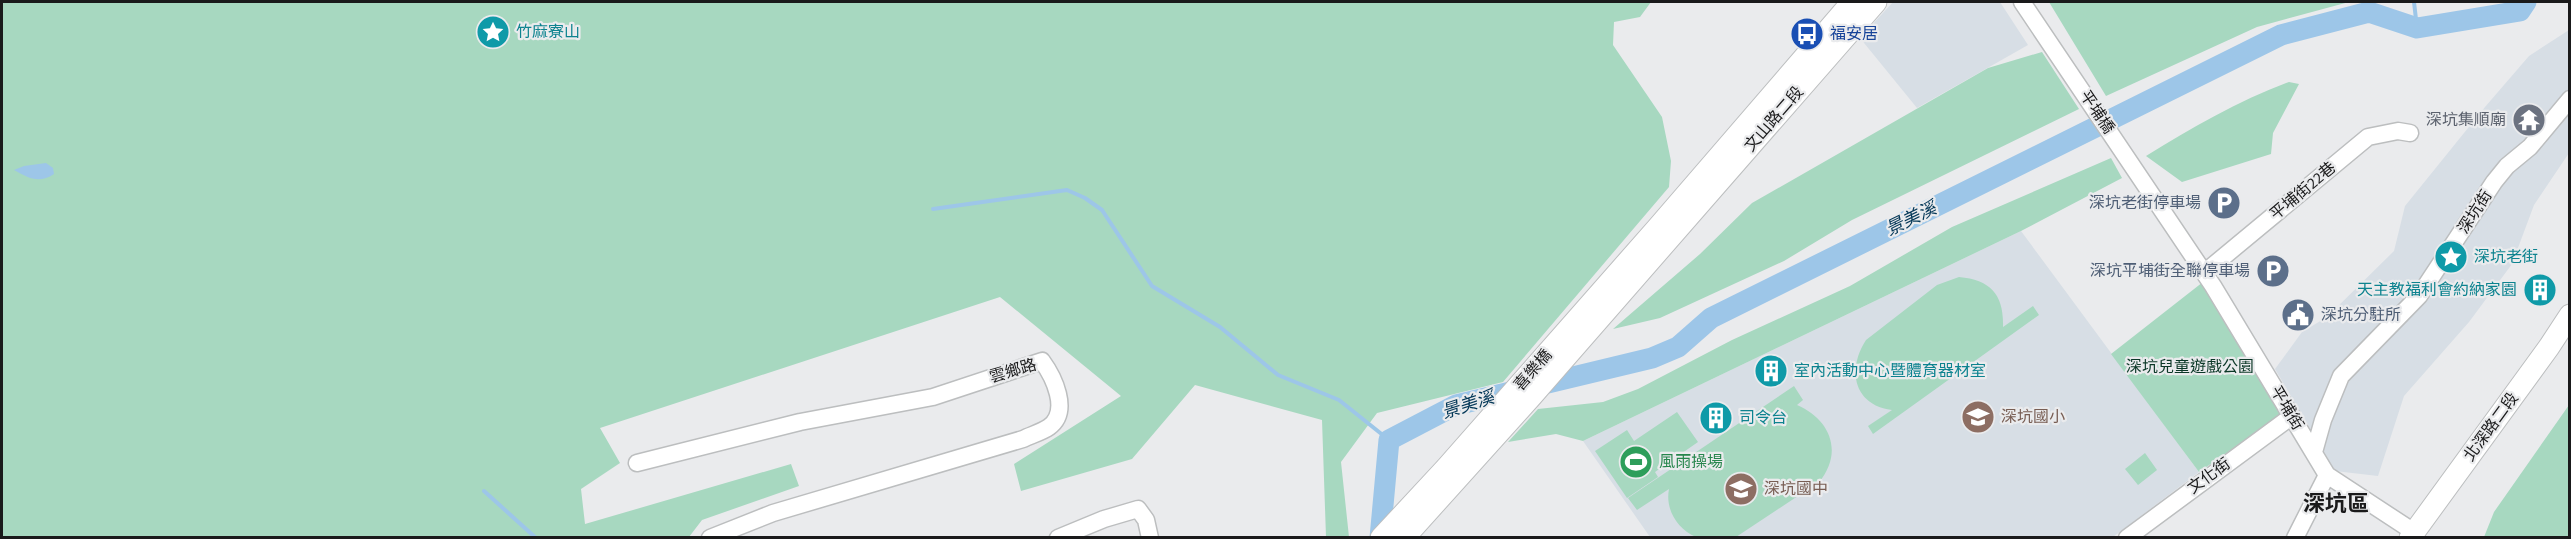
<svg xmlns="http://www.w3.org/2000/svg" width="2571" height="539" font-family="'Source Sans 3','Noto Sans TC',sans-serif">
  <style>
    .built { fill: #d7dee5 }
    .green { fill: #a7d8c0 }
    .water { fill: #9dc6e8 }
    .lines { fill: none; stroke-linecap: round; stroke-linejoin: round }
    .stream { stroke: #9dc6e8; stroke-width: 4 }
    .river { stroke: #9dc6e8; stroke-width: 21 }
    .minor-casing { stroke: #bcbebf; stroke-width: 19 }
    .major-casing { stroke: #bcbebf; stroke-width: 23 }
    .minor { stroke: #fff; stroke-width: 16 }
    .major { stroke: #fff; stroke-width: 21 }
    .labels { text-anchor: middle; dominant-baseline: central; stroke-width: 4.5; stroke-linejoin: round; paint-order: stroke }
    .culture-label { font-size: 16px; fill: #0d838f; stroke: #eaebed; text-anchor: start }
    .transit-label { font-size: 16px; fill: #164399; stroke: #eaebed; text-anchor: start }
    .street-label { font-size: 16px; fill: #1a1a1b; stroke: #eaebed }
    .worship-label { font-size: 16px; fill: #5b616d; stroke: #eaebed; text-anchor: end }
    .service-label { font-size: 16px; fill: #4e5e75; stroke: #eaebed; text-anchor: end }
    .park-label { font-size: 16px; fill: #0b3827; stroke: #eaebed }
    .education-label { font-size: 16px; fill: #785e54; stroke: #eaebed; text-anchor: start }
    .leisure-label { font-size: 16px; fill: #27864d; stroke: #eaebed; text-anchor: start }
    .water-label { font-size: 18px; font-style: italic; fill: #033757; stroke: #eaebed }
    .district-label { font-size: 22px; font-weight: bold; fill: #1a1a1b; stroke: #eaebed }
  </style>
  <rect width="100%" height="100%" fill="#eaebed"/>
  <path class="built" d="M1893,2h107l28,43 -111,63 -57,-70z
    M2569,30v123l-35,52 -22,59 -43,58 -65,74 -26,80 -43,-5 -60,-102 27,-37 25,-15 67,-66 11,-45 80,-99 44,-51z
    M2021,231l178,241 -86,65h-463l-67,-96z"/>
  <path class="green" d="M2,2h1649l-11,15 -26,5 -1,23 49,72 9,44 -2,26 -166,195 -126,31 -36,49 8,75h-23l-4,-117 -127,-35 -63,74 -111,32 -7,-27 107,-68 -121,-99 -400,131 20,35 -39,26 4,35 206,-60 8,22 -97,34 -13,17h-687z
    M2049,2h300l-92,25 -151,69z
    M2042,52l37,57 -227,111 -68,41 -124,57 -47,11 87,-75 52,-51 236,-135z
    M2289,82l10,2 -26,49 -2,21 -89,28 -36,-26c46,-28 92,-55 143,-74z
    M2111,158l11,20 -101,53 -438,210 -27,-7 -48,8 30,-33 65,-7 35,-13 94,-49 118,-54 102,-59z
    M1959,277c32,3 45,18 44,50l30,-21 6,9 -166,119 -5,-8 24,-16c-39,-5 -45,-41 -26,-70l71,-55z
    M2203,282l80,132 -84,58 -88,-118z
    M1794,386l9,14 -6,5c33,14 47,47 22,77l-83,55h-40c-19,-8 -31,-28 -27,-48l-32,21 -9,-12z
    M2569,405v132h-85l10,-25z
    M1677,412l21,30 -43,30 3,5 -31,21 -32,-47 32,-21 7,11z
    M2145,453l12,17 -19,15 -13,-16z"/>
  <path class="water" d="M46,163l7,5 1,6c-15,10 -26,4 -40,-4l10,-4z"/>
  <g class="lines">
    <path class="stream" d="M2414,2l3,26
      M933,209l134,-19 18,8 17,12 50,76 68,41 58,48 61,25 50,40
      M484,491l52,47"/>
    <path class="river" d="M1380,538l9,-98 67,-35 196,-47 26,-11 33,-29 570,-283 88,-23 48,16 103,-17 6,-9"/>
    <defs>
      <path id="minor" d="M2022,2l191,284 114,189 87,57
        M2204,273l164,-136 30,-6 12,2
        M2314,452l9,-32 18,-44 78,-80 75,-114 13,-16 23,-19 40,-48
        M637,463l163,-41 133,-25 109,-36c11,15 29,50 7,66 -7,5 -18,8 -26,12l-250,74 -63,25
        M1058,538l46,-19 34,-10 8,11 4,18
        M2127,538l165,-122
        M2295,538l32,-63"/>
      <path id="major" d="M1381,538l65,-70 212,-241 194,-225
        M1404,538l127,-141 345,-395
        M2410,538l139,-191 21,-32"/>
    </defs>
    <use href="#minor" class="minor-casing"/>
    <use href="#major" class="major-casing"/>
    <use href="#minor" class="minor"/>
    <use href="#major" class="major"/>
  </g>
  <defs>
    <symbol id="sight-disc" viewBox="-11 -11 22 22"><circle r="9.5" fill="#0f9aa8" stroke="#eaebed"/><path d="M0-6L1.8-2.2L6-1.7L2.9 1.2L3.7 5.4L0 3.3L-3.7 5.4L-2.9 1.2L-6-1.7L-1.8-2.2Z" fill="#fff"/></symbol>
    <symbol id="bus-disc" viewBox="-11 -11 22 22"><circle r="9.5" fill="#1a4fb4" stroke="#eaebed"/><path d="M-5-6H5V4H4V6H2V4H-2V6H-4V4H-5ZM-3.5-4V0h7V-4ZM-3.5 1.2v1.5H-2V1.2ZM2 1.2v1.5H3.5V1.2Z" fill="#fff"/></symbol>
    <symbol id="temple-disc" viewBox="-11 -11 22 22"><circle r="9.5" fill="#6b7280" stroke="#eaebed"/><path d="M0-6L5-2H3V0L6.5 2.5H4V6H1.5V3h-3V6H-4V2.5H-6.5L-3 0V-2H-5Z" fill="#fff"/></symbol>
    <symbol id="parking-disc" viewBox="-11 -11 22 22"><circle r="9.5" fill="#5c6f8a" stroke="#eaebed"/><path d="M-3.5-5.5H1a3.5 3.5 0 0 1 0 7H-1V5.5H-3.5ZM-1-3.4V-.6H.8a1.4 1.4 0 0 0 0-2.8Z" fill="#fff"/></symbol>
    <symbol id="building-disc" viewBox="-11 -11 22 22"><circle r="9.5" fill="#0f9aa8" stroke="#eaebed"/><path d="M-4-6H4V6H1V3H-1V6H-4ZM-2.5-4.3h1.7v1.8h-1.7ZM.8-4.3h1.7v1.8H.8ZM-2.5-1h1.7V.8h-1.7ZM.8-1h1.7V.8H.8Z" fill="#fff"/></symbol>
    <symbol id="civic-disc" viewBox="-11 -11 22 22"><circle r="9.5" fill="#5c6f8a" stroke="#eaebed"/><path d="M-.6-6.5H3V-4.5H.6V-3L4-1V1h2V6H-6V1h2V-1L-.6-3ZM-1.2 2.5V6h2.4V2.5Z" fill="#fff"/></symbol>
    <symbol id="school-disc" viewBox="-11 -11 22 22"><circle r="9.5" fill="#8d6e63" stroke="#eaebed"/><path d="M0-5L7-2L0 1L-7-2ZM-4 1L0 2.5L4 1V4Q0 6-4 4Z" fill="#fff"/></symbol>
    <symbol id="stadium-disc" viewBox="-11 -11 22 22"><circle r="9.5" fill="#2e9e5b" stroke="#eaebed"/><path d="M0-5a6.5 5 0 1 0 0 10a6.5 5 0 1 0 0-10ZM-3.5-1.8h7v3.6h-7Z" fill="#fff"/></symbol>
  </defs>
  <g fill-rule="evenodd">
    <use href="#sight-disc" x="474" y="13" width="38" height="38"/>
    <use href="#bus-disc" x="1788" y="15" width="38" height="38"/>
    <use href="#temple-disc" x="2510" y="101" width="38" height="38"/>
    <use href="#parking-disc" x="2205" y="184" width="38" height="38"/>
    <use href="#sight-disc" x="2432" y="238" width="38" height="38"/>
    <use href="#parking-disc" x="2254" y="252" width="38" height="38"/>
    <use href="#building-disc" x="2521" y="271" width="38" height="38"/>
    <use href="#civic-disc" x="2279" y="296" width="38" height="38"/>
    <use href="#building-disc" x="1752" y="352" width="38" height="38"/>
    <use href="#school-disc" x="1959" y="398" width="38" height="38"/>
    <use href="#building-disc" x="1697" y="399" width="38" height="38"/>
    <use href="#stadium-disc" x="1617" y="443" width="38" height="38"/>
    <use href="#school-disc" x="1722" y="470" width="38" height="38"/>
  </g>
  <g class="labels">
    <g class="culture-label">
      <text x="516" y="32">竹麻寮山</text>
      <text x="2474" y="257">深坑老街</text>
      <text x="2517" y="290" text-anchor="end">天主教福利會約納家園</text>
      <text x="1794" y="371">室內活動中心暨體育器材室</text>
      <text x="1739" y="418">司令台</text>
    </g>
    <g class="transit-label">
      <text x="1830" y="34">福安居</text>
    </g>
    <g class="street-label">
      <text transform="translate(2097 112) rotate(56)">平埔橋</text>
      <text transform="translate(1774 119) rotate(-49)">文山路二段</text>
      <text transform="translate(2303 191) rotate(-40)">平埔街22巷</text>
      <text transform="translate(2475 212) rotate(-57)">深坑街</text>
      <text transform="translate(1533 370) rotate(-49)">喜樂橋</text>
      <text transform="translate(1013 371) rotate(-16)">雲鄉路</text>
      <text transform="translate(2287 408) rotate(59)">平埔街</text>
      <text transform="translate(2491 427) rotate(-54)">北深路二段</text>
      <text transform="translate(2209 476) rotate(-36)">文化街</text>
    </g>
    <g class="worship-label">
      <text x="2506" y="120">深坑集順廟</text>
    </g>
    <g class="service-label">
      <text x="2201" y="203">深坑老街停車場</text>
      <text x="2250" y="271">深坑平埔街全聯停車場</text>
      <text x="2321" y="315" text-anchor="start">深坑分駐所</text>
    </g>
    <g class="park-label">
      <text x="2190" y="367">深坑兒童遊戲公園</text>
    </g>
    <g class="education-label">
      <text x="2001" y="417">深坑國小</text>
      <text x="1764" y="489">深坑國中</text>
    </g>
    <g class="leisure-label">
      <text x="1659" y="462">風雨操場</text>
    </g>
    <g class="water-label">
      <text transform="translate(1911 219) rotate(-26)">景美溪</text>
      <text transform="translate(1468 405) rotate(-18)">景美溪</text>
    </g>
    <g class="district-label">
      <text x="2336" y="504">深坑區</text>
    </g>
  </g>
  <rect width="2571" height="539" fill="none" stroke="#1a1a1b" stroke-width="6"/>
</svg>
